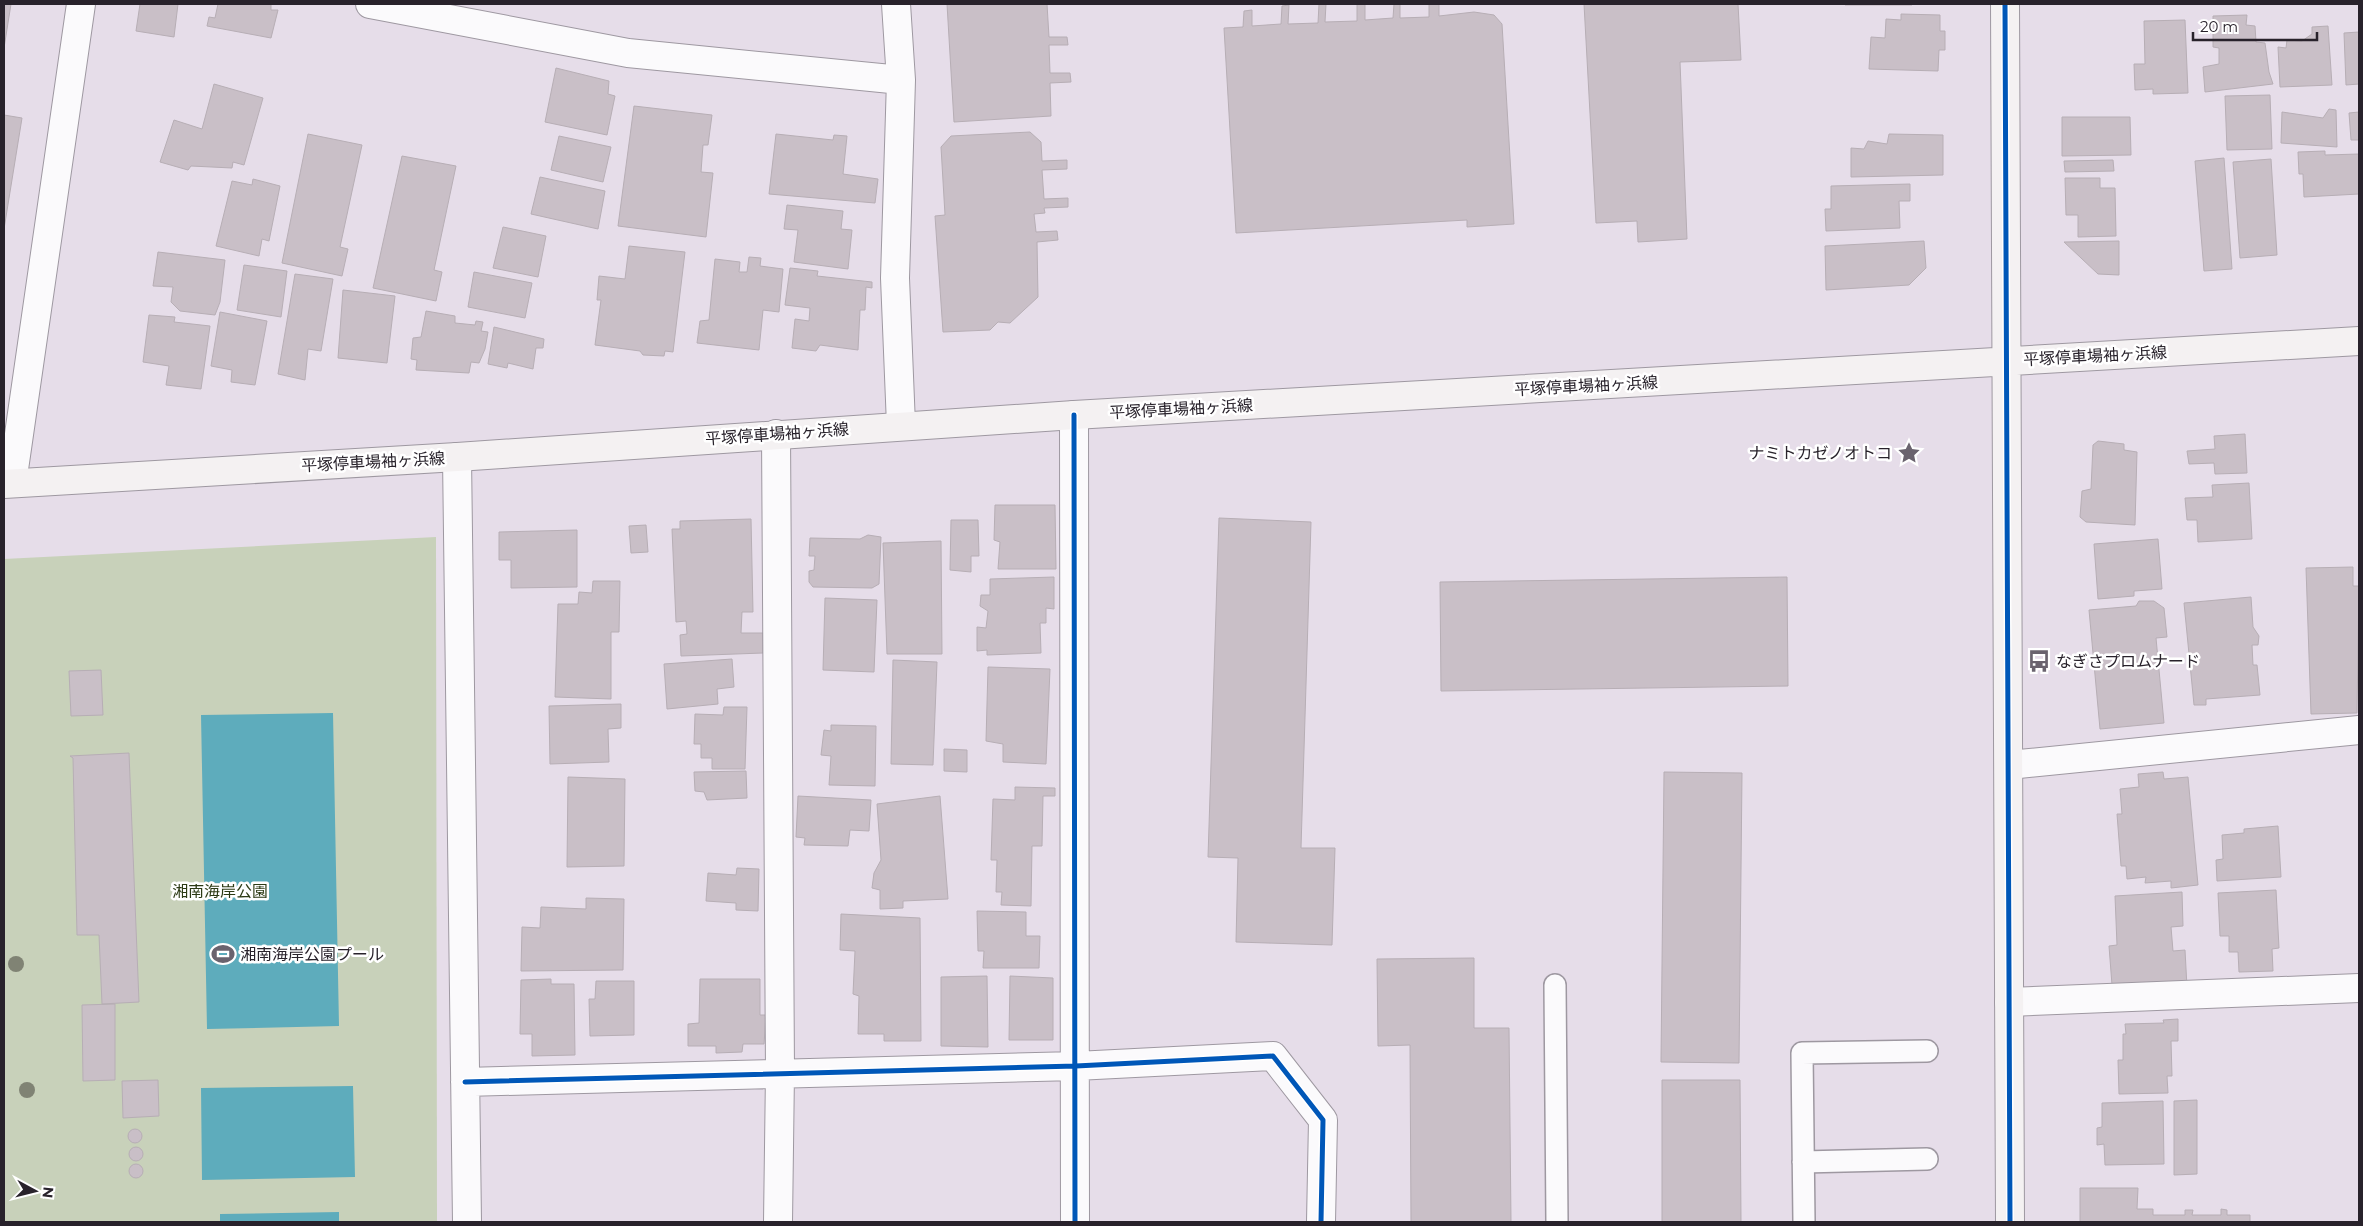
<svg xmlns="http://www.w3.org/2000/svg" width="2363" height="1226" font-family="Montserrat,'Noto Sans JP',sans-serif">
  <style>
    .green { fill: #c8d1ba }
    .water { fill: #5eacbc }
    .building { fill: #c9bfc7; stroke: #b7aeb5 }
    .lines { fill: none; stroke-linecap: round; stroke-linejoin: round }
    .lane-casing { stroke: #9e98a1; stroke-width: 24 }
    .street-casing { stroke: #9e98a1; stroke-width: 30 }
    .secondary-casing { stroke: #9e98a1; stroke-width: 30 }
    .lane { stroke: #fbfafc; stroke-width: 21 }
    .street { stroke: #fbfafc; stroke-width: 28 }
    .secondary { stroke: #f4f1f2; stroke-width: 28 }
    .cycleway-casing { stroke: #fff; stroke-width: 8 }
    .cycleway { stroke: #0057b8; stroke-width: 5 }
    .tree { fill: #808374 }
    .labels { text-anchor: middle; dominant-baseline: central; stroke-width: 5; stroke-linejoin: round; paint-order: stroke }
    .street-label { font-size: 16px; fill: #28222b; stroke: #fff }
    .poi-label { font-size: 16px; fill: #28222b; stroke: #fff; text-anchor: start }
    .park-label { font-size: 16px; fill: #2c3a15; stroke: #fff }
  </style>
  <rect width="100%" height="100%" fill="#e6dde9"/>
  <path class="green" d="M436,537l1,685h-433v-663z"/>
  <path class="water" d="M333,713l6,313 -132,3 -6,-314z
    M353,1086l2,91 -153,3 -1,-92z
    M339,1212v10h-119v-8z"/>
  <path class="building" d="M4,4h7l-7,44z
    M140,4h38l-4,33 -38,-6z
    M218,4h53v6h7l-7,28 -64,-12 2,-9 6,1z
    M947,4h100l2,33h18l1,8h-19l1,28h20l1,9 -21,1 1,33 -97,6z
    M1319,4h7l-1,18 32,-1v-17h8v16l28,-2 1,-14h6v14l29,-1v-13h10v12l35,-4 20,3 8,9 12,200 -47,3v-7l-231,13 -12,-205 19,-1 1,-16 8,-1v16l29,-2 1,-18 7,-1 -1,19 30,-1z
    M1584,4h154l3,56 -61,2 7,177 -49,3 -1,-21 -41,2z
    M1845,4h67v1h-67z
    M1901,14l39,1v16h5v19h-6l-1,21 -69,-2 2,-32 14,1 1,-19 15,1z
    M2247,15l-1,10 9,1 1,16 9,1 4,29 4,12 -68,8 -2,-25 16,-3v-16l-6,-1v-31z
    M2185,20l3,73 -35,1v-5l-18,1 -1,-26h11l-1,-43z
    M2328,26l4,59 -52,2 -2,-40 8,1 1,-8 15,1 10,-7v-7z
    M2359,32v52l-13,1 -2,-52z
    M556,68l53,13 -1,13 7,2 -8,39 -62,-13z
    M214,84l49,14 -19,67 -11,-3 -1,6 -41,-2 -3,4 -28,-8 14,-42 28,9z
    M2270,95l2,54 -45,1 -2,-54z
    M634,106l78,9 -4,30h-5l-2,27 12,1 -7,64 -88,-11z
    M2329,109l7,1 1,37 -56,-4 1,-31 41,6z
    M2359,112v28h-8l-2,-27z
    M4,115l18,3 -18,111z
    M2062,117h68l1,38 -69,1z
    M1030,132l11,10 1,19 25,-1v9l-25,1 2,29 24,-1v9l-24,1 1,5 -11,1 2,18 21,-1 1,9 -21,2 1,55 -28,26 -12,-1 -8,8 -47,2 -8,-116 10,-1 -4,-68 10,-11z
    M308,134l54,11 -22,102 8,2 -6,27 -60,-13z
    M776,134l57,6 1,-5 13,1 -4,38 35,5 -3,24 -106,-9z
    M1889,134l54,1v40l-92,2v-29l13,1 4,-8 19,3z
    M559,136l52,11 -8,35 -52,-12z
    M2325,151v4l34,-1v40l-55,3 -1,-23h-4l-1,-22z
    M402,156l54,10 -22,104 8,2 -6,29 -63,-13z
    M2224,158l8,111 -28,2 -9,-110z
    M2271,159l6,96 -37,3 -7,-96z
    M2113,160l1,11 -49,1 -1,-11z
    M540,177l65,14 -7,38 -67,-15z
    M2065,178h35v10h15l1,48 -38,1v-22h-12z
    M253,179l27,7 -11,55 -7,-2 -3,17 -43,-10 16,-65 20,4z
    M1910,184v17h-11l1,27 -74,3 -1,-22h6v-23z
    M787,205l56,6 -2,18 11,1 -4,39 -54,-7 4,-32 -14,-1z
    M503,227l43,9 -8,41 -45,-9z
    M1924,241l2,27 -17,17 -83,5 -1,-44z
    M2119,241v34l-21,-1 -34,-32z
    M629,246l56,6 -12,100 -8,-1 -1,5 -21,-1 -3,-4 -45,-6 6,-45h-4l2,-24 26,3z
    M158,252l67,8 -5,42 -5,13 -35,-4 -9,-9 2,-15 -20,-1z
    M749,257l12,1 -1,8 23,3 -4,43 -16,-2 -4,40 -62,-7 3,-22 9,-1 6,-61 25,3 -1,10h8z
    M244,265l43,6 -6,46 -44,-7z
    M790,268l28,3 -1,5 55,6v6l-6,-1 -1,23h-5l-2,40 -38,-5 -4,6 -24,-3 3,-29 14,2 1,-13 -25,-3z
    M474,272l58,11 -7,35 -57,-11z
    M295,274l38,5 -12,72 -13,-2 -3,31 -27,-6z
    M343,290l52,6 -8,67 -49,-5z
    M426,311l29,5v7l20,2 1,-4 7,1 -2,9 7,1 -3,17 -6,14 -8,-1 -2,11 -53,-3 1,-10 -6,-1 2,-21 8,-1z
    M220,312l47,9 -12,64 -24,-3 1,-12 -21,-4z
    M149,315l26,2 -1,5 36,4 -9,63 -35,-4 3,-19 -26,-4z
    M494,327l50,12 -1,9h-7l-3,21 -25,-6 -1,5 -19,-4z
    M2245,434l2,39 -32,1 -1,-11 -25,1 -2,-13 28,-2 -1,-13z
    M2098,441l26,3v6l13,2 -2,73 -49,-3 -6,-5 2,-26 9,-2 2,-44z
    M2249,483l3,56 -54,3 -1,-22h-10l-2,-22 28,-1 -1,-12z
    M995,505h60l1,64h-58l2,-27 -6,-2z
    M1219,518l92,4 -10,326h34l-3,97 -96,-3 2,-84 -30,-1z
    M751,519l2,93h-11l-1,21h22v20l-82,3 -1,-21 7,-1 -1,-13 -10,1 -4,-93h8v-8z
    M951,520h27l1,36h-8v16l-21,-2z
    M646,525l2,27 -17,1 -2,-27z
    M577,530v57l-66,1v-28h-12v-28z
    M868,535l13,2 -2,47 -7,4 -59,-1 -4,-5v-11l5,-1 1,-14h-6l1,-18 50,1z
    M2158,539l4,50 -28,2v5l-36,3 -4,-55z
    M941,541l1,113h-55l-4,-111z
    M2353,567v19h6l-2,127 -46,1 -5,-146z
    M1054,577v32l-8,-1v15h-6l1,30 -54,2v-5l-10,1v-24l9,1 2,-17 -8,-5 1,-11h9v-16z
    M1787,577l1,109 -347,5 -1,-109z
    M593,581h27l-1,51h-8v67l-56,-2 3,-93h20l1,-12 13,1z
    M2251,597l2,30 6,9 -1,9h-6l1,20h4l3,30 -54,4v6h-12l-10,-102z
    M825,598l52,2 -3,72 -51,-2z
    M2139,601h15l10,7 3,29 -11,1 8,85 -64,6 -11,-119 47,-4z
    M732,659l2,28 -17,2 1,15 -51,5 -3,-45z
    M893,660l44,2 -4,103 -42,-1z
    M988,667l62,2 -4,95 -43,-2v-18l-17,-3z
    M101,670l2,45 -32,1 -2,-45z
    M621,704v24l-13,1 1,33 -59,2 -1,-58z
    M724,707h23l-2,62h-33v-11h-11v-14h-7l1,-30 28,1z
    M831,725l45,1 -1,60 -46,-1 2,-29 -10,-1 3,-25 7,1z
    M944,749l23,1v22l-23,-1z
    M129,753l10,249 -37,2 -3,-69h-22l-4,-177 -3,-2z
    M746,771l1,27 -40,2 -3,-8 -9,-1 -1,-19z
    M1664,772l78,1 -3,290 -78,-1z
    M2163,772l1,7 24,-2 10,108 -27,3v-7l-26,2 1,-6 -19,2 -1,-13h-5l-4,-52h5l-2,-25 19,-2 -1,-13z
    M568,777l57,2 -1,87 -57,1z
    M1015,787l40,1v8h-12l-1,50h-10l-1,60 -30,-1 1,-13h-6l1,-32h-6l2,-61 22,1z
    M798,796l73,4 -2,31 -19,-1 -2,16 -44,-1 1,-7 -9,-1z
    M940,796l8,103 -45,2v7l-23,1v-19l-8,-2 2,-15 7,-13 -4,-56z
    M2278,826l3,51 -64,4 -1,-21 7,-1 -1,-24 22,-2v-4z
    M737,868l22,1 -1,42 -22,-1v-7l-30,-2 2,-28 28,2z
    M2276,890l3,58 -7,1 1,22 -34,1 -1,-20h-9v-16h-9l-2,-43z
    M2182,892l1,34 -12,1 2,24 12,-1 2,37 -75,-2 -3,-39 8,-1 -2,-49z
    M586,898l38,1 -1,71 -102,1 1,-44 18,1 1,-21 45,2z
    M977,911l49,1v24h14l-1,32h-56l1,-17h-6z
    M841,914l79,4 1,123h-37v-7h-26l1,-38 -6,-2 2,-43 -15,-1z
    M1474,958v70h35l2,194h-100l-1,-177 -32,1 -1,-87z
    M987,976l1,71 -47,-1v-69z
    M1010,976l43,2v62h-44z
    M551,979v5h23l1,71 -43,1v-22h-12l1,-54z
    M700,979h60v36h6l-2,29h-21l-1,8 -26,1v-7h-28v-22l11,-1z
    M596,981h38v54l-44,1 -1,-37h6z
    M115,1004v76l-32,1 -1,-76z
    M2178,1019v22h-7l1,35h-5l1,17 -49,1 -1,-34h5v-26h3l-1,-10 39,-1 -1,-3z
    M158,1080l1,36 -36,2 -1,-37z
    M1662,1080h78l1,142h-79z
    M2197,1100v74l-23,1v-74z
    M2163,1101l1,63 -59,1 -1,-21 -7,1v-17l5,-1v-24z
    M128 1136a7 7 0 1 1 14 0a7 7 0 1 1-14 0Z
    M129 1154a7 7 0 1 1 14 0a7 7 0 1 1-14 0Z
    M129 1171a7 7 0 1 1 14 0a7 7 0 1 1-14 0Z
    M2080,1188h58l-1,21h16v6h32v-5h8l-1,5h29v-6l6,1v5h23v7h-170z"/>
  <g class="lines">
    <defs>
      <path id="lane" d="M1555,985l2,237
        M1803,1162l124,-3
        M1804,1222l-2,-169 125,-2"/>
      <path id="street" d="M370,4l258,49 273,27
        M896,4l5,76 -6,198 6,147
        M1074,415l1,807
        M776,434l4,638 -2,150
        M457,457l10,765
        M12,483l69,-479
        M2009,765l350,-35
        M2009,1002l350,-14
        M465,1082l611,-16 197,-10 50,64 -2,102"/>
      <path id="secondary" d="M2005,4l5,1218
        M4,484l453,-27 617,-42 1285,-74"/>
    </defs>
    <use href="#lane" class="lane-casing"/>
    <use href="#street" class="street-casing"/>
    <use href="#secondary" class="secondary-casing"/>
    <use href="#lane" class="lane"/>
    <use href="#street" class="street"/>
    <use href="#secondary" class="secondary"/>
    <defs>
      <path id="cycleway" d="M2005,4l5,1218
        M1074,415l1,807
        M465,1082l611,-16 197,-10 50,64 -2,102"/>
    </defs>
    <use href="#cycleway" class="cycleway-casing"/>
    <use href="#cycleway" class="cycleway"/>
  </g>
  <g class="tree">
    <circle cx="16" cy="964" r="8"/>
    <circle cx="27" cy="1090" r="8"/>
  </g>
  <defs>
    <symbol id="sight-bare" viewBox="-9 -9 18 18"><path d="M0-6L1.8-2.2L6-1.7L2.9 1.2L3.7 5.4L0 3.3L-3.7 5.4L-2.9 1.2L-6-1.7L-1.8-2.2Z" fill="#6a636e" stroke="#fff" stroke-width="2.5" paint-order="stroke"/></symbol>
    <symbol id="bus-bare" viewBox="-9 -9 18 18"><path d="M-5-6H5V4H4V6H2V4H-2V6H-4V4H-5ZM-3.5-4V0h7V-4ZM-3.5 1.2v1.5H-2V1.2ZM2 1.2v1.5H3.5V1.2Z" fill="#6a636e" stroke="#fff" stroke-width="2.5" paint-order="stroke"/></symbol>
    <symbol id="stadium-bare" viewBox="-9 -9 18 18"><path d="M0-5a6.5 5 0 1 0 0 10a6.5 5 0 1 0 0-10ZM-3.5-1.8h7v3.6h-7Z" fill="#6a636e" stroke="#fff" stroke-width="2.5" paint-order="stroke"/></symbol>
  </defs>
  <g fill-rule="evenodd">
    <use href="#sight-bare" x="1893" y="437" width="32" height="32"/>
    <use href="#bus-bare" x="2023" y="645" width="32" height="32"/>
    <use href="#stadium-bare" x="207" y="938" width="32" height="32"/>
  </g>
  <g class="labels">
    <g class="street-label">
      <text transform="translate(2095 356) rotate(-3)">平塚停車場袖ヶ浜線</text>
      <text transform="translate(1586 386) rotate(-3)">平塚停車場袖ヶ浜線</text>
      <text transform="translate(1181 409) rotate(-3)">平塚停車場袖ヶ浜線</text>
      <text transform="translate(777 434) rotate(-4)">平塚停車場袖ヶ浜線</text>
      <text transform="translate(373 462) rotate(-3)">平塚停車場袖ヶ浜線</text>
    </g>
    <g class="poi-label">
      <text x="1892" y="453" text-anchor="end">ナミトカゼノオトコ</text>
      <text x="2056" y="661">なぎさプロムナード</text>
      <text x="240" y="954">湘南海岸公園プール</text>
    </g>
    <g class="park-label">
      <text x="220" y="891">湘南海岸公園</text>
    </g>
  </g>
  <rect width="2363" height="1226" fill="none" stroke="#28222b" stroke-width="10"/>
  <g transform="translate(35 1191) rotate(97)" stroke="#ffffff" stroke-width="4" paint-order="stroke">
  <path d="M0-4L9 19L0 12L-9 19Z" fill="#28222b"/>
  <text y="-8" font-size="14" font-weight="bold" text-anchor="middle" fill="#28222b">N</text>
  </g>
  <path d="M2193 32v8h124v-8" fill="none" stroke="#28222b" stroke-width="2.5"/>
  <text x="2200" y="32" font-size="15" fill="#28222b" stroke="#ffffff" stroke-width="4" paint-order="stroke">20 m</text>
</svg>
